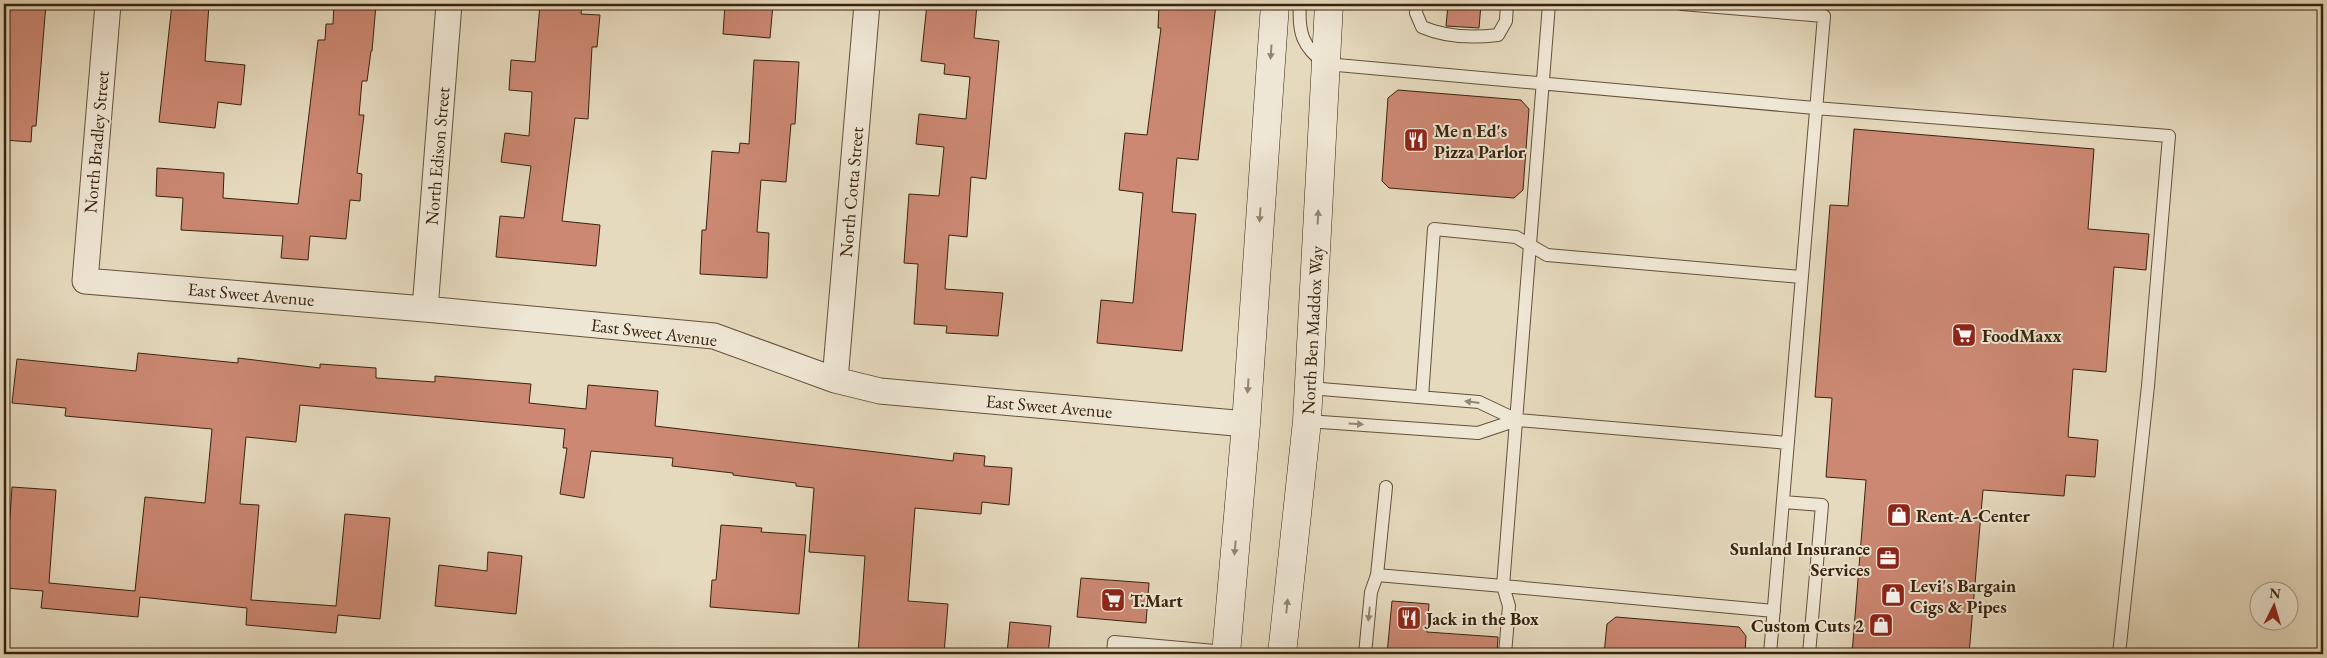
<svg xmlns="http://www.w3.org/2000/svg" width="2327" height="658" font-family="'EB Garamond',serif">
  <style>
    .building { fill: #cc8873; stroke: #38230d }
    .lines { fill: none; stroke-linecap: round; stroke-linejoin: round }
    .lane-casing { stroke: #645139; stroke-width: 14 }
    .street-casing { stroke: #645139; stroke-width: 27 }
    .secondary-casing { stroke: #38230d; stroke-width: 29 }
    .lane { stroke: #efe7d5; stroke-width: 12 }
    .street { stroke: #efe7d5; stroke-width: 25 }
    .secondary { stroke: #efe7d5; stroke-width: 28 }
    .oneway { fill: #948571 }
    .labels { text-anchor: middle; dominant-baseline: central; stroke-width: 4; stroke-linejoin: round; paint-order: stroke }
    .poi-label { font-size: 18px; font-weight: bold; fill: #38230d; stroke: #efe7d5; text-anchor: start }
    .street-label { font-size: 18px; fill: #38230d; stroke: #efe7d5 }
  </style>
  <rect width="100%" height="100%" fill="#e6dabe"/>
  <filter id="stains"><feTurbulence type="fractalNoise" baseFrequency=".004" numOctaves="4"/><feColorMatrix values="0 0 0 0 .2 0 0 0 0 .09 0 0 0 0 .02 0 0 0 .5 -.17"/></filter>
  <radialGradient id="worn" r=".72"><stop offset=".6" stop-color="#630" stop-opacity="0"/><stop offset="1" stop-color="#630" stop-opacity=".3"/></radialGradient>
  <path class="building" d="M4,4h42l-10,122h-4l-1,16 -27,-2z
    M172,4h37l-4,57 40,4 -4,40 -23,-3 -3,26 -56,-6z
    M334,4h42l-4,47h-1l-4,30h-5l-3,34h5l-7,58 5,1 -2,27 -10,-1 -4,39 -36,-3 -2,24 -27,-2 2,-22 -102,-6 2,-32 -27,-2 1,-28 67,5 -1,25 75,6 20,-164h7l1,-16h7z
    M540,4h42l-1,10 19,1 -3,32h-5l-4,72 -13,-1 -13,103 38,4 -4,41 -100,-9 4,-41 24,2 7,-52 -30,-4 4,-29 24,3 3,-44 -23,-2 2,-30 24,2z
    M725,4h48l-3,34 -47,-4z
    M927,4h50l-3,34 25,3 -13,138 -15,-2 -4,60 -18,-2 -4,54 58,4 -5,43 -52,-3 1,-7 -33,-2 4,-60 -14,-1 5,-69 30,2 5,-49 -28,-3 3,-30 47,5 4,-42 -26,-3 1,-10 -24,-3z
    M1159,4h57l-18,156 -21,-2 -5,54 24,2 -14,137 -85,-8 4,-43 32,3 10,-110 -24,-3 6,-57 22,2 14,-107h-3z
    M1448,4h33l-2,24 -33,-2z
    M754,60l45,2 -4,62h-4l-5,58 -25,-2 -4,52 12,1 -2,45 -67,-4 2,-44h4l6,-79 27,2 1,-10 9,1z
    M1398,90l123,10 8,9 -6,81 -9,8 -125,-10 -7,-7 6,-83z
    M1854,129l240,20 -6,80 61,5 -3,36 -32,-3 -8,105 -33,-3 -5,68 30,3 -3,37 -29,-2 -2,21 -81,-6 -14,164h-117l14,-174 -40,-3 6,-79 -17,-1 15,-192 18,1z
    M138,353l100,10v-5l82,10v-4l56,4v10l59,4v-6l96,8 -2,19 57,6 2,-24 70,6 -3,35 298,35 1,-8 31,3 -1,10 28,2 -3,37 -27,-3 -1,12 -66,-6 -7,93 40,3 -4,50h-86l7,-98 -56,-4 5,-64 -18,-2v-3l-63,-8v-2l-61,-7 1,-8 -82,-7 -7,47 -24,-4 7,-46h-4l2,-19 -265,-24 -4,37 -50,-5 -6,67 19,1 -8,95 85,6 9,-92 45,4 -10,101 -42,-4 -2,18 -90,-8 1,-17 -107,-11 -2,20 -97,-9 2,-17 -38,-3 7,-101 44,3 -7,93 86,8 10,-94 60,6 7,-74 -147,-13 1,-8 -54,-5 5,-44 119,12z
    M721,525l41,3 -1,4 45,3 -7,79 -89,-7 2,-27h4z
    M488,552l34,4 -6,58 -81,-8 4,-41 48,6z
    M1081,578l68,5 -3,40 -69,-6z
    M1392,601l37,3 -2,28 71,5 -1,17h-110z
    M1616,617l123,10 7,9 -1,18h-141l3,-30z
    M1010,622l41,4 -3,28h-41z"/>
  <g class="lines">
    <defs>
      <path id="lane" d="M1300,4c-2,28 2,43 26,60l489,44 354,28 -21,250 -29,268
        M1417,4l-1,9 6,14c23,10 51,11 76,8l8,-14 1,-17
        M1549,4l-46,582 271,25
        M1682,4l142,12 -54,638
        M1309,388l170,14 38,18 271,23
        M1422,397l12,-168 82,8 31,18 254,22
        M1307,421l171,12 39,-13
        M1783,502l39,3 -13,149
        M1377,575l126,11 6,20 -4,48
        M1113,654l1,-12 112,10
        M1365,654l6,-62 6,-17 9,-88"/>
      <path id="street" d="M108,4l-23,277 340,28 289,27 121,44 45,11 366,33
        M425,309l24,-305
        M835,380l32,-376"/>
      <path id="secondary" d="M1226,654l20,-230 29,-420
        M1282,654l25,-233 22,-417"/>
    </defs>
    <use href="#lane" class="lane-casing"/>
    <use href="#street" class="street-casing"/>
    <use href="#secondary" class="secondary-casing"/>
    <use href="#lane" class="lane"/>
    <use href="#street" class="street"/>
    <use href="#secondary" class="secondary"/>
  </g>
  <defs><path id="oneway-solid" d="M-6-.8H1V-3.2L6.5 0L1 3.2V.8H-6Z" transform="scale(1.25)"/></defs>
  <g class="oneway">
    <use href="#oneway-solid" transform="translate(1271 52) rotate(94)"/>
    <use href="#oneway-solid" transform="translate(1260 215) rotate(94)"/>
    <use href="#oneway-solid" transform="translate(1318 217) rotate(-87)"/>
    <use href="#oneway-solid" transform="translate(1248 386) rotate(94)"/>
    <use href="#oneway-solid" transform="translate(1472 402) rotate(-173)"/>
    <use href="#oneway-solid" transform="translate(1356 424) rotate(4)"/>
    <use href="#oneway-solid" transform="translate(1235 548) rotate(95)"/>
    <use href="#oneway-solid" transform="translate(1287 606) rotate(-84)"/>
    <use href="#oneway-solid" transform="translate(1369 614) rotate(96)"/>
  </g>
  <defs>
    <symbol id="restaurant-square" viewBox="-11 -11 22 22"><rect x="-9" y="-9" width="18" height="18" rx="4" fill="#8f2418" stroke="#efe7d5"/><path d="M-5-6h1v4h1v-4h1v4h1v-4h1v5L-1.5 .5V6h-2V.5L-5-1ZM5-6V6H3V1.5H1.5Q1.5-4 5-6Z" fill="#fff"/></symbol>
    <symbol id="supermarket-square" viewBox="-11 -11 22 22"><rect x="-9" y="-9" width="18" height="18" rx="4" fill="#8f2418" stroke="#efe7d5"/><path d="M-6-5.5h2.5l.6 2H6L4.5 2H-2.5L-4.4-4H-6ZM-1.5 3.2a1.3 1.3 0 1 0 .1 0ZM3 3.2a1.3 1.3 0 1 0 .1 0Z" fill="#fff"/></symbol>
    <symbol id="shop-square" viewBox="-11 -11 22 22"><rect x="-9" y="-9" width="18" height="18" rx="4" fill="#8f2418" stroke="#efe7d5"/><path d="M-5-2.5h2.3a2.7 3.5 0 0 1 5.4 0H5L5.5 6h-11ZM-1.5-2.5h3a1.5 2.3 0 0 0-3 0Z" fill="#fff"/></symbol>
    <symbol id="office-square" viewBox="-11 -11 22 22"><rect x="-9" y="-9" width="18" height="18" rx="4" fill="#8f2418" stroke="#efe7d5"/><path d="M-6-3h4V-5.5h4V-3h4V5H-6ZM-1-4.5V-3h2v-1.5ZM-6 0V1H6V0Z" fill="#fff"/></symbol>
  </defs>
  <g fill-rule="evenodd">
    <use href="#restaurant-square" x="1402" y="126" width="28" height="28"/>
    <use href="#supermarket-square" x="1950" y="321" width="28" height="28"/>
    <use href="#shop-square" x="1885" y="501" width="28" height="28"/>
    <use href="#office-square" x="1874" y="544" width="28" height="28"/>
    <use href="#shop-square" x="1879" y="581" width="28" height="28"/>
    <use href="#supermarket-square" x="1099" y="586" width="28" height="28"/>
    <use href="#restaurant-square" x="1395" y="604" width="28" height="28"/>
    <use href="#shop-square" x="1867" y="611" width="28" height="28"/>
  </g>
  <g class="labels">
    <g class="poi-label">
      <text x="1434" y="130">Me n Ed's<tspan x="1434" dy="21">Pizza Parlor</tspan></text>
      <text x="1982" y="335">FoodMaxx</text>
      <text x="1916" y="515">Rent-A-Center</text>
      <text x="1870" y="548" text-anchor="end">Sunland Insurance<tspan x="1870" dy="21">Services</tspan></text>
      <text x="1910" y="585">Levi's Bargain<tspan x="1910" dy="21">Cigs &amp; Pipes</tspan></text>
      <text x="1130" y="600">T.Mart</text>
      <text x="1426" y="618">Jack in the Box</text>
      <text x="1864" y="625" text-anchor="end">Custom Cuts 2</text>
    </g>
    <g class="street-label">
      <text transform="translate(96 142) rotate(-85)">North Bradley Street</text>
      <text transform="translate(437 156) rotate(-85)">North Edison Street</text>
      <text transform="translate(851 192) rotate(-85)">North Cotta Street</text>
      <text transform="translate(251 294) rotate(5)">East Sweet Avenue</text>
      <text transform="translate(1312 330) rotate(-87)">North Ben Maddox Way</text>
      <text transform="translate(654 332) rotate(7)">East Sweet Avenue</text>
      <text transform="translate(1049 406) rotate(5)">East Sweet Avenue</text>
    </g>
  </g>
  <rect width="2327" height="658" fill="none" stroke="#e6dabe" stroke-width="20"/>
  <rect x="5" y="5" width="2317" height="648" fill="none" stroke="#38230d" stroke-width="2.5"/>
  <rect x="10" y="10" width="2307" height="638" fill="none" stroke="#38230d"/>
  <g transform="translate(2274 606) rotate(5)"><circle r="24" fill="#efe7d5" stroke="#a69985"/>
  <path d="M0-4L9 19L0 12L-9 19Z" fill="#8f2418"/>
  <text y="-8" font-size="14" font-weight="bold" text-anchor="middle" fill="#38230d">N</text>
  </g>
  <rect width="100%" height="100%" filter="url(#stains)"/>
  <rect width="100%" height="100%" fill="url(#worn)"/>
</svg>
